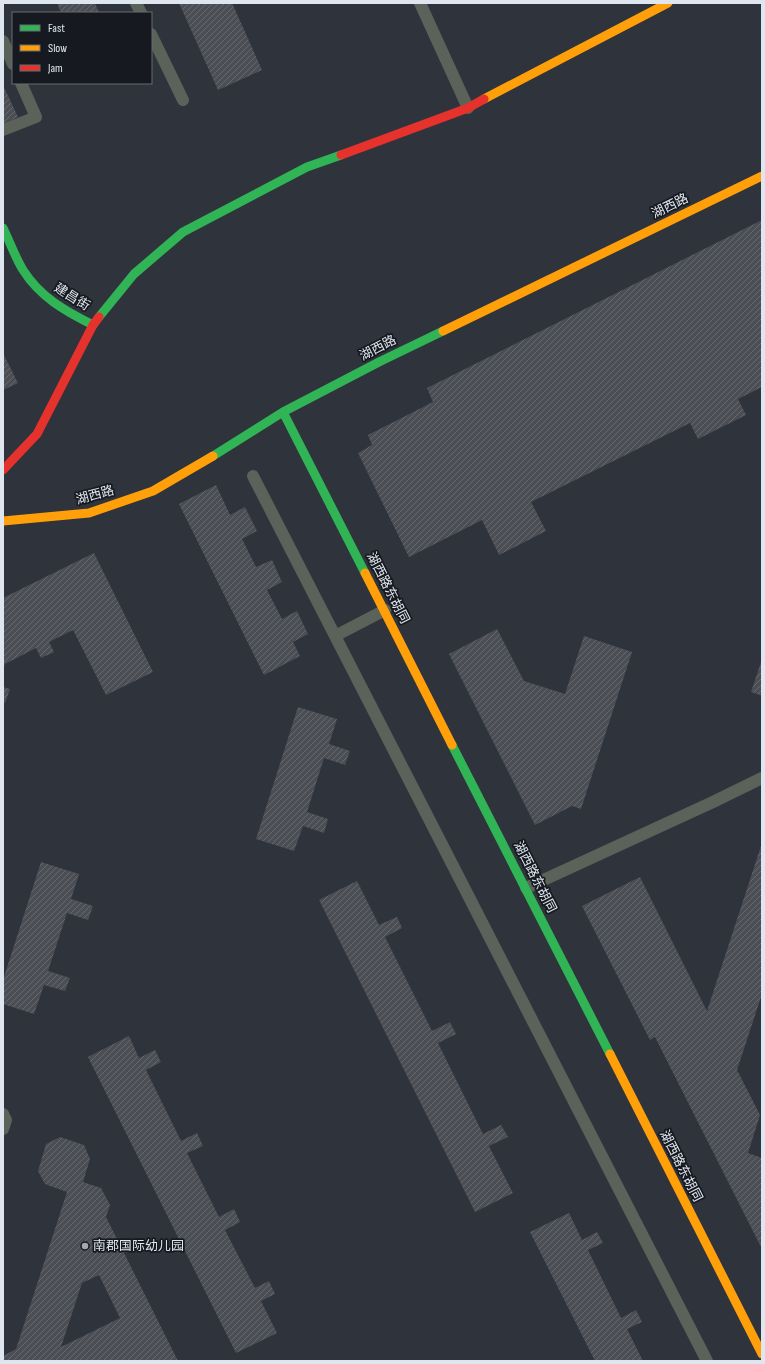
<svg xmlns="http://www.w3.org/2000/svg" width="765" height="1364" font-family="'Sofia Sans Condensed','Noto Sans SC',sans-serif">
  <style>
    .building { fill: url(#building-hatch); fill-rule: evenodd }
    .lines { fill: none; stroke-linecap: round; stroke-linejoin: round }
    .lane { stroke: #5b625a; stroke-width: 12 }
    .fast { stroke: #30b455; stroke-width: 9 }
    .slow { stroke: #ff9f0a; stroke-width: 9 }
    .jam { stroke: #e5322d; stroke-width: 9 }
    .poi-dot { fill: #a2a7b0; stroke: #161a20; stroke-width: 1.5 }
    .labels { text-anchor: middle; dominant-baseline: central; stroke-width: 3.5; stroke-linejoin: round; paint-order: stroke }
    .street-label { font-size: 13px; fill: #e0e6ef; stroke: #161a20 }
    .poi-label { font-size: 13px; fill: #e0e6ef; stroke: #161a20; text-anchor: start }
  </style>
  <defs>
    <pattern id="building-hatch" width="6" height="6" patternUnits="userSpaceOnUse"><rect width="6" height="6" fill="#4c4e55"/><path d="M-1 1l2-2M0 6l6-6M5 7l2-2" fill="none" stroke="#66686e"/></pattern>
  </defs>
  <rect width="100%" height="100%" fill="#2f333b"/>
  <path class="building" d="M57,3h38l4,10h-38z
    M179,3h53l30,67 -44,20z
    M3,85l15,32 -15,7z
    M762,220v167l-24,12 8,16 -48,24 -8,-16 -159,79 15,29 -47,24 -17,-35 -73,37 -51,-104 14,-8 -4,-10 65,-33 -6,-14z
    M3,353l15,30 -15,7z
    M216,485l14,30 15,-8 12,24 -15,8 14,28 16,-7 10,22 -15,8 15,29 15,-8 11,23 -15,8 7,14 -36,19 -85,-171z
    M94,553l59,119 -47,23 -33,-65 -24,12 5,10 -13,6 -5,-10 -31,16 -2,5v-71z
    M497,629l27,52 41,13 19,-58 48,16 -51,157 -9,-3 -37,19 -86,-171z
    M762,659v37l-11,-4z
    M3,687l7,2 -5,14 -2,-1z
    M298,707l39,12 -8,25 21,7 -5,14 -21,-7 -17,54 21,7 -4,14 -21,-7 -9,25 -38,-12z
    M762,843v151l-25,76 23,45 -12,38 14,5v91l-107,-212 -5,3 -68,-134 58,-29 67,134z
    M41,862l38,12 -8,25 22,7 -5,14 -21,-7 -19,58 22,7 -5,13 -21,-6 -10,29 -31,-10v-24z
    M357,881l22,44 18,-8 5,11 -17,9 47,94 18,-9 6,12 -18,9 45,91 18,-9 7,12 -19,9 24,47 -38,19 -156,-312z
    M129,1036l10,22 16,-8 6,12 -15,8 35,71 16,-8 6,13 -16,7 32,64 15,-8 6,13 -15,8 30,58 14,-7 6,13 -14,7 16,32 -41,20 -148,-296z
    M60,1137l24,8 6,14 -7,23 18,6 9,17 -4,12 72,144h-175v-5l13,-7 51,-157 -22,-8 -7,-13 8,-27zM99,1275l21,43 -59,29 21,-64z
    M569,1213l13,27 15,-8 6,11 -15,7 33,68 15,-8 6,12 -15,7 16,32h-48l-65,-129z"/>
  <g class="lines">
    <path class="lane" d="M136,3l5,10
      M420,3l48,105
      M151,34l32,66
      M3,41l10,23
      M3,130l33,-13 -15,-34
      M253,476l454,885
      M335,636l50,-26
      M526,888l187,-86 49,-24
      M3,1114l3,6 -3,9"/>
    <path class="fast" d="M3,228c7,14 12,29 20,42 17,27 42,41 70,55
      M99,317l35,-43 49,-42 124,-65 34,-12
      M283,412l82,161
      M213,456l70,-44 96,-50 64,-31
      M452,745l158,309"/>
    <path class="slow" d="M484,99l184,-96
      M443,331l319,-155
      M3,521l86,-8 64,-22 60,-35
      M365,573l87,172
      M610,1054l152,300"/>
    <path class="jam" d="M341,155l127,-47 16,-9
      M3,470l34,-36 56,-109 6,-8"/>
  </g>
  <circle class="poi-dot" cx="85" cy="1246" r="4"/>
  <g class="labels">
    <g class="street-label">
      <text transform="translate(670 206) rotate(-26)">湖西路</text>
      <text transform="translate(72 297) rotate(32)">建昌街</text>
      <text transform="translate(378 348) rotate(-27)">湖西路</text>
      <text transform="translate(95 495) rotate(-15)">湖西路</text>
      <text transform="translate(388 588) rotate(63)">湖西路东胡同</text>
      <text transform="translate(535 877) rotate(63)">湖西路东胡同</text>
      <text transform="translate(681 1166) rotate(63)">湖西路东胡同</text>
    </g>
    <g class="poi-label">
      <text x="93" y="1246">南郡国际幼儿园</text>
    </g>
  </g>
  <rect width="765" height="1364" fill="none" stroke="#e0e6ef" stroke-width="8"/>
  <rect x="12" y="12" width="140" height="72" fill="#161a20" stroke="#676c73"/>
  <rect x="20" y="25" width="20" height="6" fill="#30b455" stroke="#676c73"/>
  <text x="48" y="32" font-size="12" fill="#e0e6ef">Fast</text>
  <rect x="20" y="45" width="20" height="6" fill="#ff9f0a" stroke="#676c73"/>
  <text x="48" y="52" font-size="12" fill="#e0e6ef">Slow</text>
  <rect x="20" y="65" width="20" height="6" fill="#e5322d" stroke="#676c73"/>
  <text x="48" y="72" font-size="12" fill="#e0e6ef">Jam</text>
</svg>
